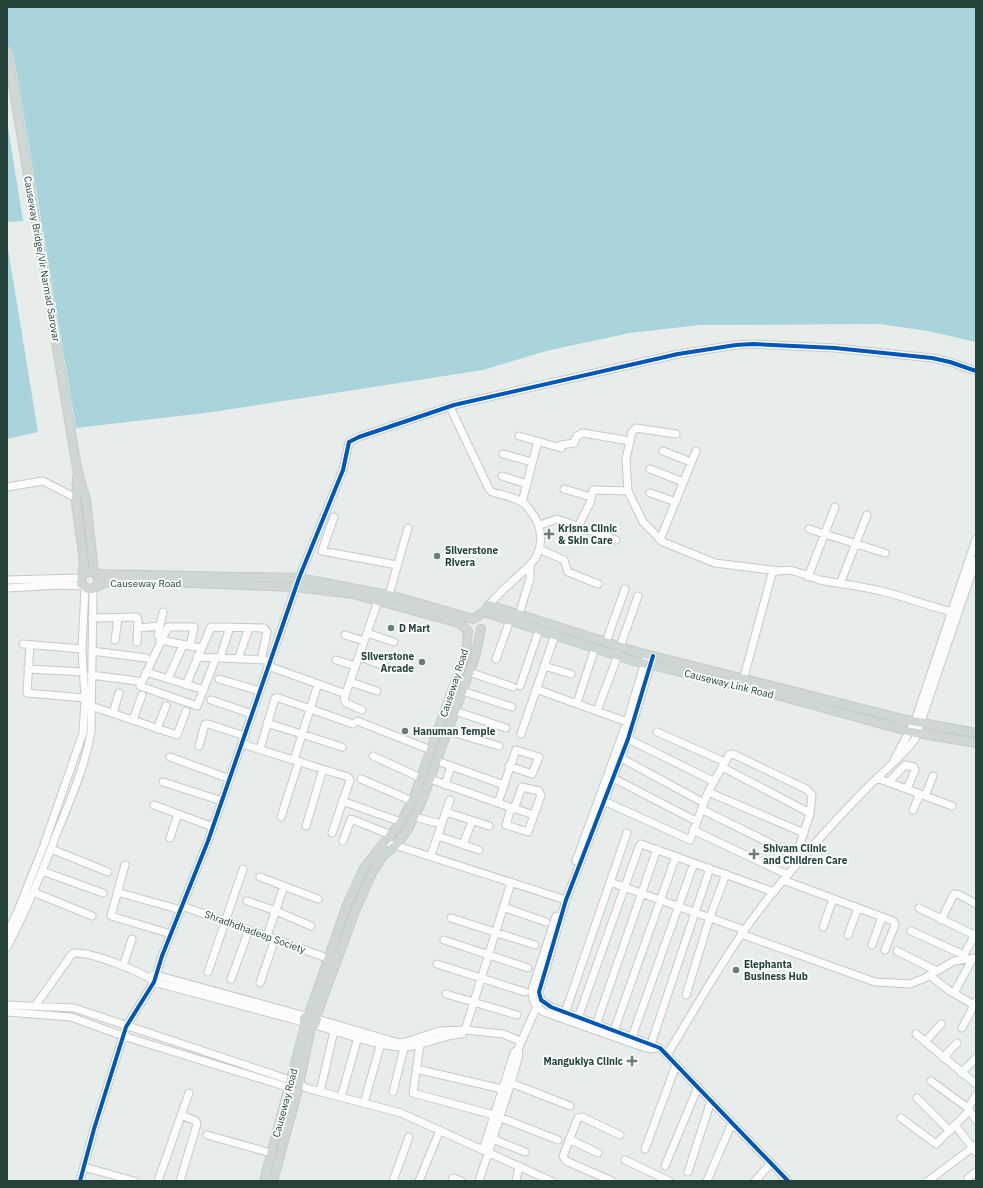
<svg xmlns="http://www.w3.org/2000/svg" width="983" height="1188" font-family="'IBM Plex Sans',sans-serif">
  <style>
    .water { fill: #a9d4db }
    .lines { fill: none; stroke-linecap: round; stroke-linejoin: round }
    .minor-casing { stroke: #c5cac8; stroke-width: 9 }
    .major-casing { stroke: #c3ccc9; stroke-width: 10 }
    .minor { stroke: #fcfcfc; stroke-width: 7 }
    .major { stroke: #cfd7d5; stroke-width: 8 }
    .cycleway-casing { stroke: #f7fbf9; stroke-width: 6 }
    .cycleway { stroke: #0057b8; stroke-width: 4 }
    .poi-dot { fill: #697e78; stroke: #f7fbf9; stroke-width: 1.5 }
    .labels { text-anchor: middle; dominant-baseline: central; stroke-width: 4; stroke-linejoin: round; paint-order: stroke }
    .street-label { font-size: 10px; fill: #24423a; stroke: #f7fbf9 }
    .poi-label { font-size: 10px; font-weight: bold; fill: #24423a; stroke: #f7fbf9; text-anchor: start }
  </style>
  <rect width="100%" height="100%" fill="#e8edeb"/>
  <path class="water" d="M7,7h969v335l-48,-11 -49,-7 -179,1 -70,8 -84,18 -63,19 -270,42 -137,16 -63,-376 -6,1z
    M7,121l16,100 -16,1z
    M7,243l31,189 -31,7z"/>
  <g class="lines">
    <defs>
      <path id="minor" d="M450,407l39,82 3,3c10,3 21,5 30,10 4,2 7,7 10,11 12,16 12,38 -3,53 -13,13 -28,24 -40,39
        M676,434l-40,-6 -4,4 -6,27 2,32 15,31 20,20 52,21 64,8c16,-3 26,5 41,9 20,4 41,6 61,11 26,6 51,17 77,22
        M519,436l42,12
        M561,445l13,-2 3,-7 6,-3 47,8
        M663,451l28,11
        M503,454l29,8
        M650,469l33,13
        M502,476l25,8
        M7,487l36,-6 33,17
        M564,489l27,8
        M650,493l26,9
        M522,502l16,-61
        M334,517l-12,34 75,14
        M540,525l17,-6 59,21
        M578,527l12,-24 3,-13 35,1
        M809,529l76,24
        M660,540l36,-89
        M539,549l25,11 4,12 30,12
        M808,577l27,-70
        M7,580l74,-2
        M840,584l27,-69
        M7,588l51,-3 25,1
        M389,595l19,-67
        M519,614l11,-35v-14
        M92,618l45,-1 1,3 -1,22
        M138,628l22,-2
        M367,633l27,9
        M158,635l5,-23
        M345,635l19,6
        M115,640l3,-22
        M160,640l41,8
        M606,642l19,-53
        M23,644l59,5
        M30,645l-3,48 58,5
        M190,646l4,-19h-26l-28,59 57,20 19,-48
        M620,647l18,-51
        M92,651l54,7
        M197,657l68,3
        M359,657l26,9
        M220,658l10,-31
        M238,659l11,-31
        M496,659l14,-39
        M336,660l19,6
        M652,660l-24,79 -62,161 -27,92 2,8 10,7 109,41 128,133
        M268,666l78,28
        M544,666l27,8
        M28,669l55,3
        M146,672l58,18
        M469,672l44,15
        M91,675l46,6
        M168,679l15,-34
        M219,679l41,12
        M350,682l27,9
        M742,684l31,-114
        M186,685l25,-58 53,1 3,4 -6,28
        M520,686l19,-56
        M536,689l91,33
        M462,691l50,16
        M211,700l41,14
        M577,703l18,-55
        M91,706l86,29 9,-24
        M362,710l-16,-7 -2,-4 34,-98
        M455,711l51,17
        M597,711l21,-56
        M113,713l6,-20
        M133,720l9,-25
        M357,721l74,29
        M267,723l75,24
        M157,729l9,-23
        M448,731l51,15
        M657,732l68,30
        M521,734l34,-99
        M628,739l85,42
        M242,744l106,33 2,3 -18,53
        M199,746l6,-22h3l37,12
        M260,749l15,-51h4l74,26
        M373,756l48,22
        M170,757l60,22
        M621,758l83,45
        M294,760l24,-76
        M894,760l21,-39 61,-182
        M722,767l88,46
        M613,778l83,43
        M877,778l75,28
        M361,779l51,22
        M430,779l68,24 6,-18 -67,-24
        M163,782l59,19
        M889,782l16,-17 9,2 1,3 -8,19
        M445,785l6,-19
        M504,785l12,-35 23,7 -7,17 -23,-8
        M708,792l96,41
        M925,796l8,-20
        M342,801l59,21
        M604,801l86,39 18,-48 21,-37 4,-1 73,35 6,6 -2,19 -14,42
        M498,803l36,12 -6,17 -22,-7 5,-17
        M154,805l59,22
        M514,809l8,-22 17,4 2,4 -7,20
        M701,809l99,49
        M913,810l7,-16
        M446,812l43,14
        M281,817l18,-56
        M415,817l26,7
        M306,826l17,-57
        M693,830l95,45
        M438,836l41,14
        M170,838l8,-24
        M343,841l8,-22 40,16
        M385,842l181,58
        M463,845l9,-24
        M51,849l57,23
        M432,852l18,-52
        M576,861l51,-139 20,-67
        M125,865l-14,51 60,18
        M42,871l61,22
        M260,877l58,22
        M783,880l110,41 2,4 -10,25
        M610,882l134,48
        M33,892l59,24
        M117,892l64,18
        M247,901l29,10 35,15
        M182,906l145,52
        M503,907l43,15
        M919,908l57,28
        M556,916l-24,74c0,11 3,16 12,22l93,33 13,4 10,-1
        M451,918l84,27
        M941,920l13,-26 6,1 16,9
        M823,927l10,-28
        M911,931l53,24
        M7,933l10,-20 27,-68 39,-112 2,-35 -3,-49 3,-61
        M741,934l134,48 35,2 15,-6 29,-17 22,-3
        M848,935l10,-27
        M267,936l17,-50
        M444,940l84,28
        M872,945l10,-28
        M7,947c20,-37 36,-77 51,-117 13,-32 27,-63 33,-98l2,-143
        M897,951l40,20
        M962,958l14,-25
        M437,964l88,28
        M123,966l9,-27
        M208,972l35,-103
        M929,975l21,16 26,15
        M152,976l4,-1 149,41
        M231,979l18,-49
        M260,983l15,-44
        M954,993l19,-35
        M446,994l71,21
        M686,995l24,-78 16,-43
        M7,1005l67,3 225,75 7,5 95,25 150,68
        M35,1006l37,-52c10,-6 74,19 82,28l149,40
        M7,1012l64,5 52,19 171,53
        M565,1013l62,-180
        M578,1018l61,-171 2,-3 133,48
        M317,1019l82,24 7,-1 33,-11 26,-1 38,4 17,7
        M315,1025c20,6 72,24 90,22 20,-2 37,-12 57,-13
        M596,1025l61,-176
        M962,1028l14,-27
        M465,1030l46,-147
        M614,1031l62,-175
        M916,1034l60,50
        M632,1037l62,-174
        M925,1042l16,-18
        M420,1044l-7,49 81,22 64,25
        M651,1044l59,-176
        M667,1055c35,-58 68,-118 112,-170 28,-33 57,-66 88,-97 15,-16 36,-32 48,-49l61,-179
        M943,1058l14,-15
        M416,1069l86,20
        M961,1073l15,-15
        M931,1081l37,27
        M511,1083l59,23
        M320,1092l14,-61
        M393,1092l11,-44
        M976,1095l-8,13 8,12
        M341,1097l17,-60
        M917,1098l33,33
        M364,1103l17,-60
        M901,1118l35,26 33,-33
        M955,1125l21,27
        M207,1135l64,18
        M493,1139l32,13
        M569,1139l29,14
        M645,1149l31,-84
        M483,1150l31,-97 4,-4 20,-45
        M625,1160l44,21
        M665,1166l33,-79
        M84,1167l50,14
        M688,1172l23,-71
        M453,1178l8,3
        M968,1178l8,-6
        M80,1181l14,-52 32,-102 28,-45 8,-26 46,-115 91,-263 44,-108 6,-28 10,-5 95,-32 224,-51 58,-9 17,-1 82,4 97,10 18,4 26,9
        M158,1181l31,-88
        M180,1181l17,-57 -1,-3 -15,-6
        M393,1181l16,-44
        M419,1181l21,-51
        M479,1181l32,-98 8,-28 -1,-6
        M516,1181l3,-15
        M612,1181l-46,-20 -3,-5 15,-38 4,-1 38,18
        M707,1181l25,-58
        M755,1181l16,-18
        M928,1181l48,-36"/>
      <path id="major" d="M7,50l70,418 9,32 8,72
        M77,476l-1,27 8,58 -3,23 7,5c6,1 10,-3 11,-10l-5,-7h-7l-5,3
        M96,574l203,4 94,18 80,23 11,-7 5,-7 148,47 270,68 69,13
        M96,587l10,-5h59l131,5 57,7 106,29 9,8 -2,21 -52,145 -13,25 -37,46 -17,37 -38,109 -5,4v6l7,3 4,-2 2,-6 -2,-3 -6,-2
        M484,612l150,49 143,34 134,37 65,11
        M316,1017l39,-106 17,-38 10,-16 14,-12 12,-16 13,-26 54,-146 6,-28
        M264,1181l41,-155
        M273,1181l25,-91 13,-63"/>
    </defs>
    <use href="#minor" class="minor-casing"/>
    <use href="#major" class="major-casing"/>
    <use href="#minor" class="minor"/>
    <use href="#major" class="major"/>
    <defs>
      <path id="cycleway" d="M653,656l-25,83 -62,161 -27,92 2,8 10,7 109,41 128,133
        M80,1181l14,-52 32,-102 28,-45 8,-26 46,-115 91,-263 44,-108 6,-28 10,-5 95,-32 224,-51 58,-9 17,-1 82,4 97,10 18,4 26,9"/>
    </defs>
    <use href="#cycleway" class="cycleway-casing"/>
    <use href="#cycleway" class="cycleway"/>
  </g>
  <g class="poi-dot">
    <path d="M547 528h4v4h4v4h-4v4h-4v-4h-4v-4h4z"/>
    <circle cx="437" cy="556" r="4"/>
    <circle cx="391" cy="628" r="4"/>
    <circle cx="422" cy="662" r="4"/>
    <circle cx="405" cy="731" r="4"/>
    <path d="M752 848h4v4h4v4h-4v4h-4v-4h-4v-4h4z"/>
    <circle cx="736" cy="970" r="4"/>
    <path d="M630 1055h4v4h4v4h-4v4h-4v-4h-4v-4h4z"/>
  </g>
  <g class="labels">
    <g class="street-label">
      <text transform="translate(42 259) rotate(80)">Causeway Bridge/Vir Narmad Sarovar</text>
      <text x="146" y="583">Causeway Road</text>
      <text transform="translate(454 683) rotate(-72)">Causeway Road</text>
      <text transform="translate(729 684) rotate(14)">Causeway Link Road</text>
      <text transform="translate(255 932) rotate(20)">Shradhdhadeep Society</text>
      <text transform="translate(285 1103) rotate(-75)">Causeway Road</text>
    </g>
    <g class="poi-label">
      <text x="558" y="528">Krisna Clinic<tspan x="558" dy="12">&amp; Skin Care</tspan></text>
      <text x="445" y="550">Silverstone<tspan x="445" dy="12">Rivera</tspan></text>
      <text x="399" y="628">D Mart</text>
      <text x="414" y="656" text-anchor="end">Silverstone<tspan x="414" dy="12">Arcade</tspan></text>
      <text x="413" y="731">Hanuman Temple</text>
      <text x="763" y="848">Shivam Clinic<tspan x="763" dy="12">and Children Care</tspan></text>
      <text x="744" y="964">Elephanta<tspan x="744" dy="12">Business Hub</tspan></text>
      <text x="623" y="1061" text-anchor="end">Mangukiya Clinic</text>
    </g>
  </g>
  <rect width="983" height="1188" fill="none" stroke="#24423a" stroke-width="16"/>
</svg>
